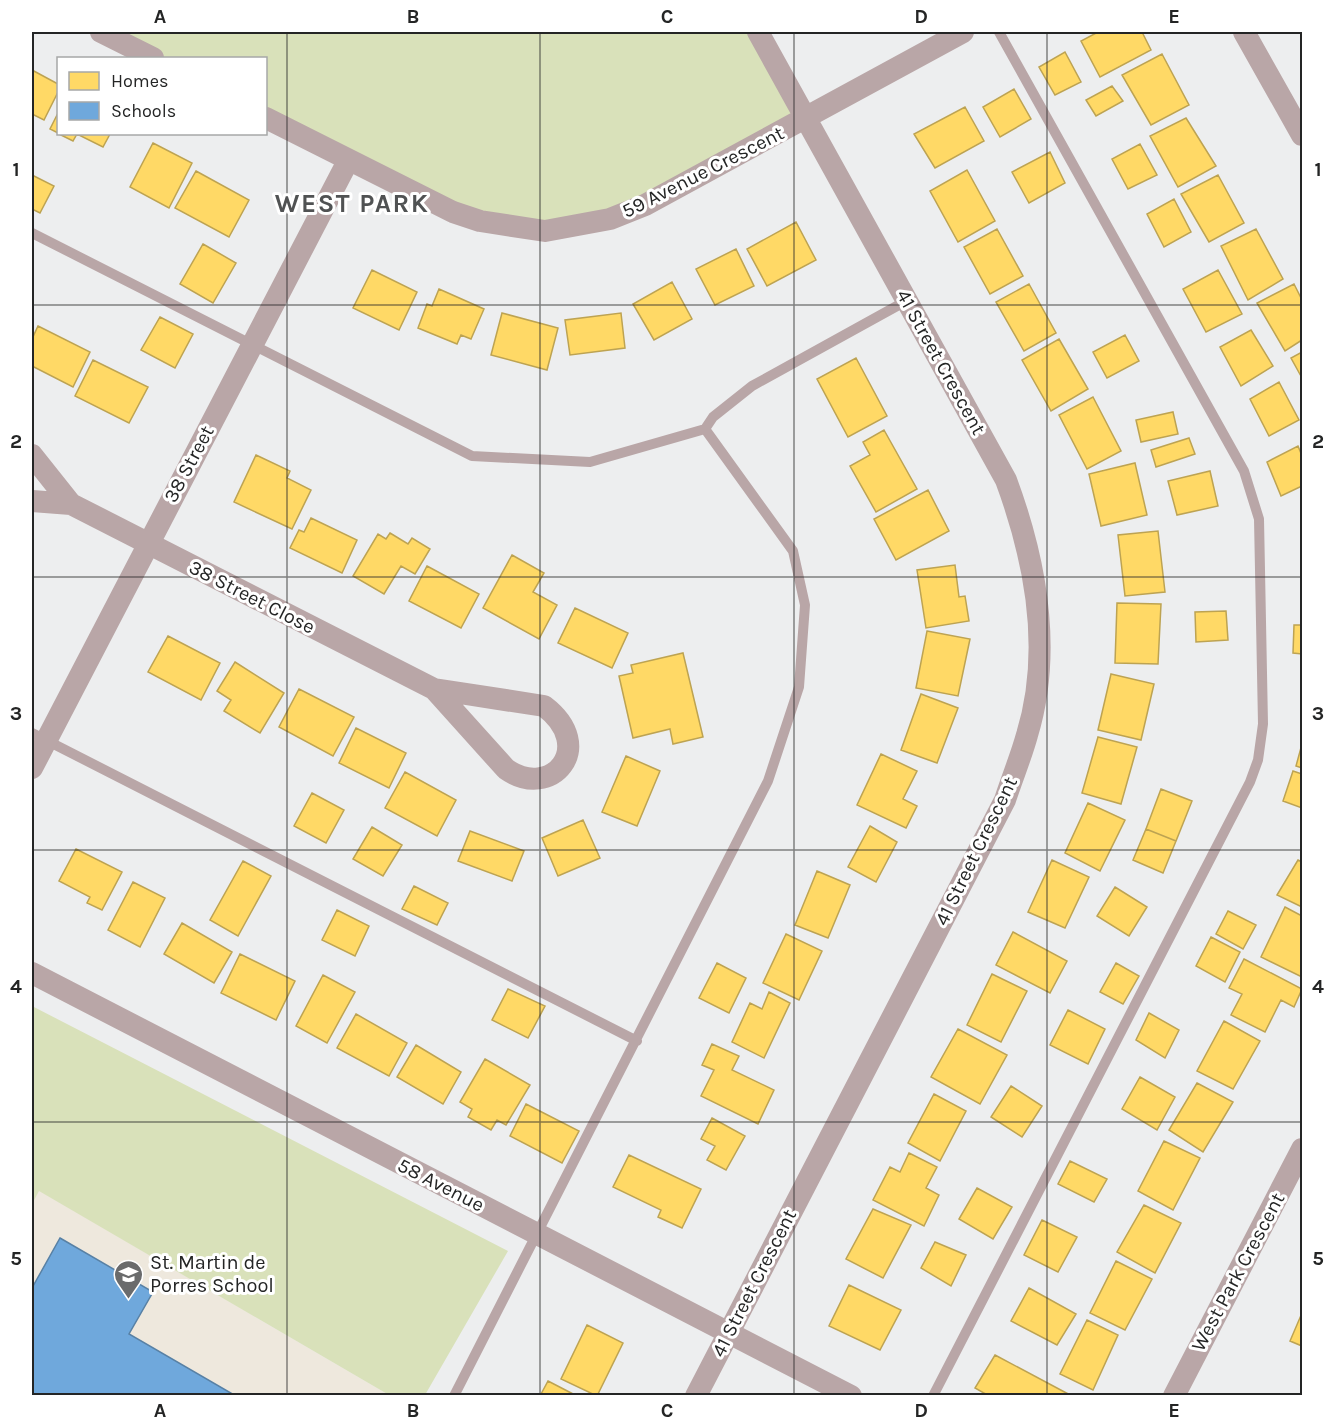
<svg xmlns="http://www.w3.org/2000/svg" width="1334" height="1427" font-family="Karla,sans-serif">
  <style>
    .education { fill: #eee8dd }
    .green { fill: #d9e1ba }
    .homes { fill: #ffd966; stroke: #bda352; stroke-width: 1.5 }
    .schools { fill: #6fa8dc; stroke: #5881a5; stroke-width: 1.5 }
    .lines { fill: none; stroke-linecap: round; stroke-linejoin: round }
    .lane { stroke: #b9a6a7; stroke-width: 10 }
    .street { stroke: #b9a6a7; stroke-width: 22 }
    .grid { fill: none; stroke: #242525; stroke-width: 1.5; stroke-opacity: 0.55 }
    .labels { text-anchor: middle; dominant-baseline: central; stroke-width: 6; stroke-linejoin: round; paint-order: stroke }
    .street-label { font-size: 20px; fill: #242525; stroke: #fff }
    .poi-label { font-size: 20px; fill: #242525; stroke: #fff; text-anchor: start }
    .district-label { font-size: 26px; font-weight: bold; letter-spacing: 1.5px; fill: #505253; stroke: #fff }
    .neatline { fill: none; stroke: #242525; stroke-width: 2 }
    .grid-label { font-size: 20px; text-anchor: middle; font-weight: bold; fill: #242525 }
  </style>
  <rect width="100%" height="100%" fill="#edeeef"/>
  <path class="education" d="M38,1190l351,205h-357v-191z"/>
  <path class="green" d="M101,32h657l48,86 -161,87 -134,22 -245,-109v-60h-113z
    M32,1006l476,245 -83,144h-36l-350,-204 -7,13z"/>
  <path class="homes" d="M1098,32h44l9,18 -51,27 -19,-36z
    M1065,52l16,30 -26,13 -16,-28z
    M1162,54l27,51 -38,20 -29,-50z
    M32,70l26,14v8l-14,28 -12,-6z
    M1112,86l11,15 -27,15 -10,-16z
    M1014,89l17,30 -31,18 -17,-30z
    M965,107l19,34 -49,27 -21,-34z
    M58,113v20l-8,-4z
    M1186,118l30,48 -38,21 -28,-51z
    M59,134h51l-7,13 -26,-13 -4,7z
    M153,143l39,20 -23,45 -39,-21z
    M1140,144l17,31 -29,14 -16,-30z
    M1050,152l15,31 -36,20 -17,-31z
    M967,170l28,51 -37,21 -28,-51z
    M196,171l53,29 -20,37 -54,-29z
    M32,175l22,11 -14,27 -8,-4z
    M1218,175l26,48 -35,19 -28,-48z
    M1174,199l17,33 -27,15 -17,-33z
    M796,222l20,38 -49,26 -20,-37z
    M997,229l26,47 -33,18 -26,-47z
    M1256,229l27,50 -35,21 -27,-54z
    M203,244l33,19 -23,40 -33,-19z
    M736,249l18,37 -39,19 -19,-36z
    M372,270l45,22 -18,38 -46,-22z
    M1218,270l24,44 -36,18 -23,-43z
    M672,282l20,37 -38,21 -21,-36z
    M1029,284l27,49 -32,18 -28,-49z
    M1294,284l8,16v40l-17,11 -28,-48z
    M439,289l45,20 -13,30 -10,-4 -4,9 -39,-16 9,-24 5,2z
    M502,313l56,15 -11,42 -56,-15z
    M621,313l4,35 -55,7 -5,-35z
    M160,317l33,17 -18,34 -34,-18z
    M38,326l52,26 -17,35 -41,-21v-27z
    M1251,330l22,36 -32,20 -21,-39z
    M1125,335l14,26 -32,17 -14,-26z
    M1059,339l29,50 -37,22 -29,-51z
    M1302,352v26l-11,-20z
    M856,358l31,58 -39,21 -31,-58z
    M93,360l55,27 -19,36 -54,-27z
    M1279,382l20,38 -30,16 -19,-37z
    M1093,397l28,54 -34,18 -28,-54z
    M1173,412l5,22 -37,8 -5,-22z
    M884,430l33,59 -41,23 -26,-46 20,-11 -7,-13z
    M1189,438l6,16 -39,13 -5,-17z
    M1298,446l4,10v30l-21,10 -14,-34z
    M256,455l34,16 -3,7 24,12 -19,39 -58,-27z
    M1135,463l12,52 -46,11 -12,-52z
    M1210,471l8,35 -41,9 -9,-34z
    M928,490l21,41 -53,29 -22,-41z
    M311,518l46,22 -15,33 -52,-25 9,-18 5,2z
    M1158,531l7,61 -40,4 -7,-61z
    M390,533l18,11 4,-6 18,11 -15,25 -14,-8 -17,28 -31,-18 25,-42 8,5z
    M512,555l32,18 -11,19 24,13 -18,34 -56,-31z
    M955,565l4,32 6,-1 4,25 -43,7 -9,-58z
    M427,566l52,28 -18,34 -52,-27z
    M1117,603l44,1 -3,60 -43,-1z
    M575,608l53,25 -16,35 -54,-25z
    M1226,611l2,29 -32,2 -1,-30z
    M1294,625h8v29l-9,-1z
    M927,631l43,8 -12,57 -42,-8z
    M168,636l52,27 -19,37 -53,-28z
    M683,653l20,84 -30,7 -3,-15 -37,9 -14,-62 14,-3 -2,-8z
    M235,662l49,31 -24,40 -36,-22 7,-11 -14,-9z
    M1111,674l43,10 -13,56 -43,-10z
    M299,689l55,28 -21,39 -54,-29z
    M921,694l37,14 -21,55 -36,-13z
    M356,728l50,25 -17,35 -50,-25z
    M1098,737l39,10 -16,57 -39,-11z
    M1302,744v24l-6,-2z
    M881,754l36,17 -14,28 14,7 -11,22 -49,-23z
    M626,756l34,15 -23,55 -35,-14z
    M1293,771l9,3v34l-19,-7z
    M405,772l51,28 -19,36 -52,-28z
    M1161,789l31,12 -16,40 -30,-12z
    M312,793l32,17 -18,33 -32,-17z
    M1088,803l37,17 -25,51 -35,-18z
    M583,820l17,38 -42,18 -16,-38z
    M870,826l27,16 -21,40 -28,-15z
    M372,827l30,18 -19,31 -30,-17z
    M1146,829l30,12 -13,32 -30,-13z
    M470,831l54,20 -12,30 -54,-20z
    M76,849l46,23 -20,38 -15,-7 3,-6 -31,-16z
    M1052,860l37,17 -24,51 -37,-16z
    M1298,860l4,2v45l-25,-12z
    M243,861l28,15 -33,60 -28,-16z
    M817,871l33,14 -22,53 -33,-13z
    M133,882l32,16 -25,49 -32,-17z
    M414,886l34,17 -11,22 -35,-16z
    M1115,887l32,20 -18,29 -32,-20z
    M1285,907l17,9v61l-41,-20z
    M337,910l32,16 -14,30 -33,-16z
    M1228,911l28,14 -13,24 -27,-15z
    M182,923l50,29 -18,31 -50,-29z
    M1013,932l54,29 -17,32 -54,-28z
    M786,934l36,17 -23,49 -36,-17z
    M1211,937l29,15 -15,30 -29,-16z
    M240,954l55,27 -19,39 -55,-27z
    M1244,959l58,30 -8,18 -13,-7 -16,32 -34,-17 11,-21 -13,-6z
    M717,963l29,15 -17,35 -30,-15z
    M1116,963l23,13 -16,28 -23,-12z
    M992,974l35,17 -26,51 -34,-17z
    M323,975l32,17 -28,51 -31,-17z
    M508,989l37,17 -17,32 -36,-18z
    M769,992l21,11 -26,55 -32,-16 18,-39 12,6z
    M1068,1010l37,19 -17,35 -38,-19z
    M1149,1013l30,17 -14,28 -29,-18z
    M356,1014l51,29 -18,33 -52,-28z
    M1224,1021l36,20 -27,48 -36,-18z
    M958,1029l49,26 -27,49 -49,-27z
    M712,1044l27,12 -7,14 42,20 -16,34 -57,-28 13,-26 -12,-5z
    M416,1045l45,27 -18,32 -46,-27z
    M485,1059l45,26 -24,40 -9,-5 -6,10 -23,-13 4,-8 -12,-7z
    M1140,1077l35,20 -18,33 -35,-21z
    M1197,1083l36,19 -30,50 -34,-22z
    M1011,1086l31,20 -20,31 -31,-20z
    M934,1094l32,17 -26,50 -32,-18z
    M526,1104l53,27 -17,32 -52,-27z
    M712,1118l33,18 -19,34 -19,-10 8,-14 -14,-7z
    M1164,1141l36,17 -27,52 -35,-19z
    M909,1153l28,14 -11,21 13,7 -15,31 -51,-26 17,-33 10,5z
    M629,1155l72,34 -19,39 -24,-11 3,-7 -48,-23z
    M1070,1161l37,18 -13,23 -36,-18z
    M977,1188l35,19 -19,32 -34,-20z
    M1144,1205l37,18 -26,50 -38,-21z
    M873,1209l38,16 -28,53 -37,-19z
    M1042,1220l35,17 -19,35 -34,-17z
    M935,1242l31,13 -15,31 -30,-18z
    M1116,1261l36,18 -27,51 -35,-17z
    M849,1285l52,25 -21,40 -51,-24z
    M1029,1288l47,26 -19,31 -46,-24z
    M1302,1313v33l-12,-5z
    M1087,1320l31,15 -25,55 -33,-16z
    M587,1325l36,18 -26,53 -36,-17z
    M995,1355l77,41h-83l-14,-8z
    M548,1381l29,15h-37z"/>
  <path class="schools" d="M60,1238l93,54 -24,42 107,62h-204v-108z"/>
  <g class="lines">
    <path class="lane" d="M32,233l440,223 118,6 115,-33 8,-12 39,-31 154,-85
      M32,733l605,308
      M454,1396l314,-615 31,-94 6,-82 -12,-54 -88,-122
      M933,1396l317,-614 8,-22 5,-36 -4,-205 -15,-48 -245,-439"/>
    <path class="street" d="M101,32l52,26
      M1244,32l58,103
      M266,118l187,94 27,9 65,10 65,-12 35,-14 318,-173
      M32,455l39,49
      M32,501l39,3 363,185 110,17c54,41 7,95 -38,63l-72,-80
      M32,768l316,-607
      M32,973l819,423
      M696,1396l309,-596c7,-22 16,-43 22,-65 26,-85 9,-174 -21,-255l-248,-448
      M1174,1396l128,-247"/>
  </g>
  <path class="grid" d="M287,32v1364M540,32v1364M794,32v1364M1047,32v1364M32,305h1270M32,577h1270M32,850h1270M32,1122h1270"/>
  <defs>
    <symbol id="school-pin" viewBox="-11 -11 22 30"><path d="M0 17L-7.5 6A9.5 9.5 0 1 1 7.5 6Z" fill="#6a6b6c" stroke="#fff"/><path d="M0-5L7-2L0 1L-7-2ZM-4 1L0 2.5L4 1V4Q0 6-4 4Z" fill="#fff"/></symbol>
  </defs>
  <g fill-rule="evenodd">
    <use href="#school-pin" x="112" y="1258" width="33" height="45"/>
  </g>
  <g class="labels">
    <g class="street-label">
      <text transform="translate(703 172) rotate(-27)">59 Avenue Crescent</text>
      <text transform="translate(941 362) rotate(61)">41 Street Crescent</text>
      <text transform="translate(189 464) rotate(-62)">38 Street</text>
      <text transform="translate(252 597) rotate(27)">38 Street Close</text>
      <text transform="translate(976 851) rotate(-64)">41 Street Crescent</text>
      <text transform="translate(441 1185) rotate(27)">58 Avenue</text>
      <text transform="translate(1238 1272) rotate(-62)">West Park Crescent</text>
      <text transform="translate(754 1283) rotate(-63)">41 Street Crescent</text>
    </g>
    <g class="poi-label">
      <text x="150" y="1262">St. Martin de<tspan x="150" dy="23">Porres School</tspan></text>
    </g>
    <g class="district-label">
      <text x="352" y="203">WEST PARK</text>
    </g>
  </g>
  <rect width="1334" height="1427" fill="none" stroke="#ffffff" stroke-width="66"/>
  <rect x="57" y="57" width="210" height="78" fill="#ffffff" stroke="#a7a8a8" stroke-width="1.5"/>
  <rect x="69" y="72" width="30" height="18" fill="#ffd966" stroke="#a7a8a8" stroke-width="1.5"/>
  <text x="111" y="87" font-size="18" fill="#242525">Homes</text>
  <rect x="69" y="102" width="30" height="18" fill="#6fa8dc" stroke="#a7a8a8" stroke-width="1.5"/>
  <text x="111" y="117" font-size="18" fill="#242525">Schools</text>
  <rect x="33" y="33" width="1268" height="1361" class="neatline"/>
  <g class="grid-label">
    <text x="160" y="23">A</text>
    <text x="413" y="23">B</text>
    <text x="667" y="23">C</text>
    <text x="921" y="23">D</text>
    <text x="1174" y="23">E</text>
    <text x="16" y="176">1</text>
    <text x="1318" y="176">1</text>
    <text x="16" y="448">2</text>
    <text x="1318" y="448">2</text>
    <text x="16" y="720">3</text>
    <text x="1318" y="720">3</text>
    <text x="16" y="993">4</text>
    <text x="1318" y="993">4</text>
    <text x="16" y="1265">5</text>
    <text x="1318" y="1265">5</text>
    <text x="160" y="1417">A</text>
    <text x="413" y="1417">B</text>
    <text x="667" y="1417">C</text>
    <text x="921" y="1417">D</text>
    <text x="1174" y="1417">E</text>
  </g>
</svg>
